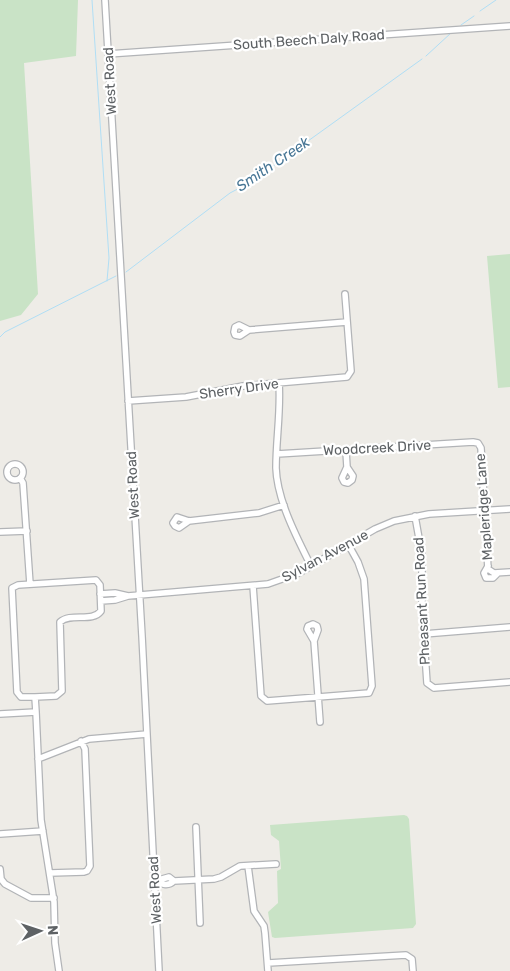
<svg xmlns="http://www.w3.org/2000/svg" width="510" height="971" font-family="Rubik,sans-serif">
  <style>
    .green { fill: #c9e3c6 }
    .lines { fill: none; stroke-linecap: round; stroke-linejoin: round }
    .stream { stroke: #b0def5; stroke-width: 1 }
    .minor-casing { stroke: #b2b4b7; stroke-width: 8 }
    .minor { stroke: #fff; stroke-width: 5.5 }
    .labels { text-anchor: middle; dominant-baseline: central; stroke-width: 4.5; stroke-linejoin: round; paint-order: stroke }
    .street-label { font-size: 14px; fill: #5e6265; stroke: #fff }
    .water-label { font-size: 15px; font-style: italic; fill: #477695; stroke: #fff }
  </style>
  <rect width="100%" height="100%" fill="#eeece7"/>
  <path class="green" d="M0,0h78l-2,56 -52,7 14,231 -17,21 -21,6z
    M510,254v133l-12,1 -11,-132z
    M404,815l3,1 2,3 7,105 -3,4 -138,10 -3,-1 -4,-25 10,-9 -1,-32 4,-2 -2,-28 -8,-6 -1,-10z"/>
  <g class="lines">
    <path class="stream" d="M92,0l17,258 -2,23
      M480,11l16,-11
      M461,25l13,-9
      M426,56l25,-23
      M126,272l104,-79 21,-11 171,-123
      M0,337l5,-5 111,-56"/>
    <defs>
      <path id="minor" d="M105,0l37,636 17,335
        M108,54l402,-28
        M249,330l-10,-5 -4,2 -1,5 1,3 5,1 9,-6 98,-8
        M279,383c2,28 -3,56 -3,85 1,32 21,70 35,98
        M128,401l58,-4 57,-11 104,-9 4,-6 -6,-77
        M346,451l1,16 6,9 -1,4 -4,3 -4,-1 -2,-4 5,-11
        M277,454l196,-12 5,1 3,5 7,121 6,4 16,-1
        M7 472a8 8 0 1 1 16 0a8 8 0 1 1-16 0Z
        M20,478l3,5 7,101
        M415,516l7,39v54l5,74 7,5 76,-6
        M189,521l-10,7 -4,-2 -2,-3 4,-6 12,4 70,-8 25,-8
        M0,532l27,-1
        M488,566l-4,7 2,5h7l5,-5
        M253,586l8,110 6,5 102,-8 3,-7 -8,-107 -6,-17 -10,-18
        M100,594l15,-1 13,3
        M101,601l14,-1 13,-4 140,-12 31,-11 76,-44 19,-8 35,-7 81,-5
        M424,634l86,-7
        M314,641l4,-11 -1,-4 -4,-2 -5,2 -1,3 7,12 6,81
        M35,697h-14l-4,-5 -5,-104 6,-3 78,-5 4,5 1,26c-9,12 -30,1 -41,11l2,69 -6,5 -21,1 1,15
        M0,714l36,-2 5,108 13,82 1,41 4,28
        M38,759l51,-20 58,-5
        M196,827l4,96
        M0,834l43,-3
        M248,866l6,45 10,15 1,7 3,38
        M0,869l1,10 4,5 26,14h23
        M50,873l34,-1 3,-1 3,-5 -5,-117 -4,-8
        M155,881c7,3 13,6 19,0l40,-2 7,-2 19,-11 36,-2
        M155,881l14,-4 5,4
        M268,963l138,-8 6,4 1,12"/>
    </defs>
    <use href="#minor" class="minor-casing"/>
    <use href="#minor" class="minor"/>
  </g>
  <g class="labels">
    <g class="street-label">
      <text transform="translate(309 40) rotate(-4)">South Beech Daly Road</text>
      <text transform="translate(110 81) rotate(-93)">West Road</text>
      <text transform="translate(239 389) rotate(-8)">Sherry Drive</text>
      <text transform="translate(377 448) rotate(-3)">Woodcreek Drive</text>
      <text transform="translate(133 485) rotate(-93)">West Road</text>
      <text transform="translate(484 507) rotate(-94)">Mapleridge Lane</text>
      <text transform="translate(325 556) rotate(-28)">Sylvan Avenue</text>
      <text transform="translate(422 601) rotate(-93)">Pheasant Run Road</text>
      <text transform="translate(155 890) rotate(-93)">West Road</text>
    </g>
    <g class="water-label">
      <text transform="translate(273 164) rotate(-34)">Smith Creek</text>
    </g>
  </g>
  <g transform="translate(40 931) rotate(87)" stroke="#ffffff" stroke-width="4" paint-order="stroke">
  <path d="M0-4L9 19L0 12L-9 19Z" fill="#5e6265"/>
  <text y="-8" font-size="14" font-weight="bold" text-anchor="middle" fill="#5e6265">N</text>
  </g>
</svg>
